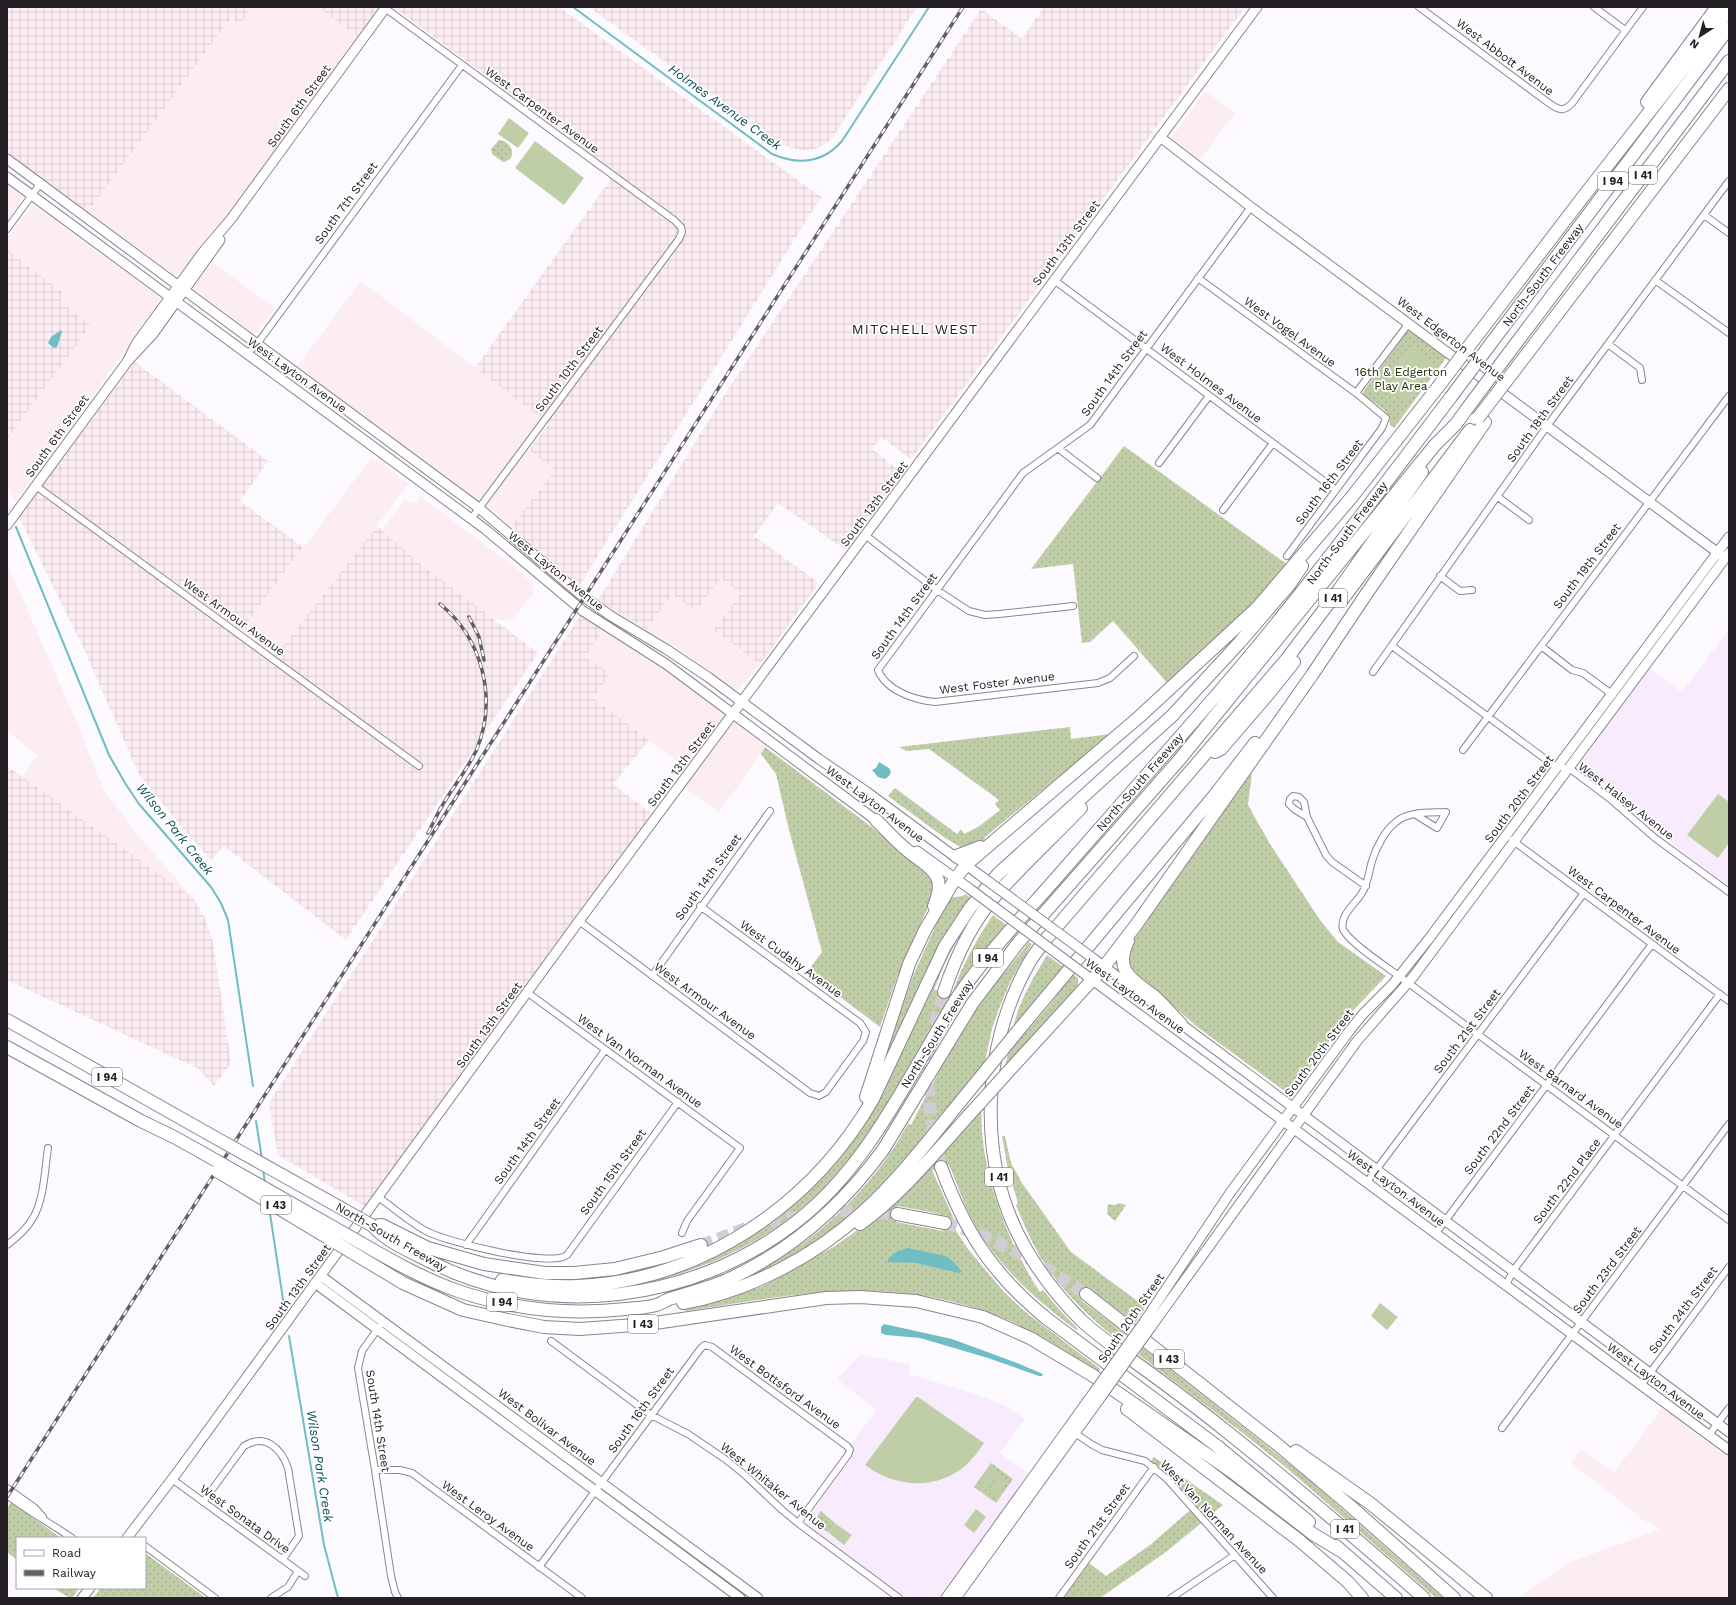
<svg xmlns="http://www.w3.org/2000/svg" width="1736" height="1605" font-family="'Work Sans',sans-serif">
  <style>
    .commercial { fill: #fcedf2 }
    .industrial { fill: url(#industrial-grid) }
    .built { fill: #f7ebfd }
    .grass { fill: url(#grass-dots); fill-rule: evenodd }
    .pitch { fill: #c0cea8 }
    .water { fill: #70bec4 }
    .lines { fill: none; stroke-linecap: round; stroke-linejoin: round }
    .stream { stroke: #70bec4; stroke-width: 2 }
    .highway-tunnel { stroke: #d1ced3; stroke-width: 12; stroke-dasharray: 12 6; stroke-linecap: butt }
    .street-casing { stroke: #8d8392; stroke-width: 8 }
    .secondary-casing { stroke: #8d8392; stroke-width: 11 }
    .highway-casing { stroke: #8d8392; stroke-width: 14 }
    .street { stroke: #fff; stroke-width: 6 }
    .secondary { stroke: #fff; stroke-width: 9 }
    .highway { stroke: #fff; stroke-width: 12 }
    .rail-casing { stroke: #635f65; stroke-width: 3.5 }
    .rail { stroke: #fff; stroke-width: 2; stroke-dasharray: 6; stroke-linecap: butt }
    .secondary-bridge-casing { stroke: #8d8392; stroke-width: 11; stroke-linecap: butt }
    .highway-bridge-casing { stroke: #8d8392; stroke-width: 14; stroke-linecap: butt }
    .secondary-bridge { stroke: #fff; stroke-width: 9 }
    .highway-bridge { stroke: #fff; stroke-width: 12 }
    .labels { text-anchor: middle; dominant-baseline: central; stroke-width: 3.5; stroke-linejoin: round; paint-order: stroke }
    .shield { fill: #fff; stroke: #666367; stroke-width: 1 }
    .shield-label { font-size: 11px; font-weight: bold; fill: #242026 }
    .street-label { font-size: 12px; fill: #242026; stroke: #fff }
    .park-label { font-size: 12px; fill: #242f05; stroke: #fff }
    .water-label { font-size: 13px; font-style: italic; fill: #0a5156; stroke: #fff }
    .quarter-label { font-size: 14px; letter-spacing: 1px; fill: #242026; stroke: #fff }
  </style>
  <defs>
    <pattern id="industrial-grid" width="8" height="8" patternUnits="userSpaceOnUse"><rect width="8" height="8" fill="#fcedf2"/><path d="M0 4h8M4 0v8" fill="none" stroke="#d8cbcf"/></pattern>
    <pattern id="grass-dots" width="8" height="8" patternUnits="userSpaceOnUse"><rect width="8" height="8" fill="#c0cea8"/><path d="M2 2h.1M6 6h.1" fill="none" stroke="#a5b190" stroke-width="1.8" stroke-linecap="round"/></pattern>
  </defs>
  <rect width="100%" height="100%" fill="#fcfafe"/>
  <path class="commercial" d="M252,7h66l40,30 -123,169 -27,31 -28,37h-6l-86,-62 144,-194 8,5z
    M1205,91l30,22 -36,48 -27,-20v-4z
    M7,184l15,11 1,3 -16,24z
    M33,205l124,90 3,5 -65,93 -80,109 -8,-19v-44l84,-114 -31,-23 5,-9 -58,-43v-12z
    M212,262l63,46 -19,25 -4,-1 -57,-42 1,-6z
    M361,281l180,137 -19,27 33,25 -44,57 -22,-20 -192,-140z
    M372,457l37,27 -134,174 -31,-23 -1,-7z
    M420,496l100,75 13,14v9l-22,27 -18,-2 -112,-87 24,-33 6,5 5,-2z
    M7,564l69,156 27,69 33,44 57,65 -171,-121 16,-22 -31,-24z
    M721,578l20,15 -27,37 46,34 -22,26 -5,-2 -54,-39 -32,-19 25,-36z
    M606,626l163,114 -8,14 -42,58 -39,-28 10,-13 -98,-73 -8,-41z
    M1662,1408l67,51v139h-210l22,-17 29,-19 91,-33 -18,-9 -40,-33 -32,-24 10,-14 33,24z"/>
  <path class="industrial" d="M7,7h245l-12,17 -9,-6 -143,194 -81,-59z
    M318,7h62l-22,30z
    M397,7h162l262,190 -242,389 -68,-59 44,-57 -26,-20 20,-26 -74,-56 141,-196 -217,-161z
    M589,7h328l-85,131 -9,8 -15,5 -25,-5 -23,-15z
    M1044,7h201l-334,452 -30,-22 -9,12 29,23 -57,77 -66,-46 -24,33 65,47 -59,81 -46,-34 27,-37 -20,-15 -25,33 -24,-17 -25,36 -49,-30 127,-206 256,-385 41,30z
    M7,250l58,44 -5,8 31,23 -84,114z
    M135,362l133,99 -28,40 63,46 -60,81 1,7 31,22 102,-131 40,35 121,92 -192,287 -122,-94 -13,14 -31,-35 -41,-51 -56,-127 -64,-130z
    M583,611l23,15 -21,31 25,17 -17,24 56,42 -36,44 43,33 -287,392 -91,-54 -9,-52z
    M7,766l186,132 12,20 8,24 18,121 -17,23 -15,-17 -192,-89z"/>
  <path class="built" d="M1729,629v257l-79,-59 -71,-62 70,-97 33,24z
    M861,1354l49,11v9l67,21 27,10 21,14 -25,34 31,22 -91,123h-34l-100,-75 2,-5 42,-58 4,-8 -3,-8 26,-34 -40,-31z"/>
  <path class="grass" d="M499,140c13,1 20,19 4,22l-11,-8 -1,-5z
    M1409,330l37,28 -52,70 -4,-3c1,-15 -15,-21 -26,-29l-1,-4 41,-56v-2z
    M1124,446l164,119 -15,19 -104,101 -56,-64 -23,21 -8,1 -9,-79 -42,5z
    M1070,727l1,12 40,-5 -126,103 -1,4 -17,8h-3l-19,-11 -57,-42 7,-8 62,46 4,-5 3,5 14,-7 22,-17 -5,-6 4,-4 -70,-51 -23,2 -7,-4z
    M765,747l108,81 30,26 31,22 -1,20 -36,81 -17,50 -73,-55 15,-20 -33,-122 -13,-56 -15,-20z
    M1252,773l-4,32 22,39 50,76 18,22 48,34 -39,41 -57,78 -94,-69 -37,-33 -29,-22 -3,-21 96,-139z
    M965,894l6,4 -96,185 38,-107 31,-69 6,-9 13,-2z
    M993,915l13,10c-27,33 -52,67 -74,103 -32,52 -59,110 -102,154 -52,54 -109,81 -180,101l-1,-2c94,-27 177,-86 225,-173 20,-38 37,-79 55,-118 5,-12 10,-24 17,-36 7,-12 15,-24 22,-35l-24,46 -10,25 18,4c10,-28 24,-54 41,-79z
    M1029,942l3,2 -21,36 -11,26 -8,23 -7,33 -94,115 -12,13 -38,34 -39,27 -52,27 -1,-2c66,-32 124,-88 159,-152l3,1c18,-35 36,-69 57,-102 18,-29 41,-55 61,-81z
    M1047,955l18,13 -52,60c6,-27 20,-50 34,-73z
    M1073,974l5,4v8l-73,81 3,-14 38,-44z
    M982,1105c-5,57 26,140 58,187l3,-2 15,18 20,21 -2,1c-41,-31 -78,-63 -103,-109 -10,-18 -16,-38 -24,-56l-17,5 24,54v7l12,18 35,42 20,19 77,59 -2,4c-30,-21 -61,-41 -95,-55 -48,-20 -105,-29 -158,-27 -53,2 -106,12 -159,20v-2l36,-9 41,-14 72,-40 24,-17zM898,1206l32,6 17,4 -4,15 -47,-9z
    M1002,1136h3l6,27 11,20 49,69 72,53 1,5 -9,13 -45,-34 -9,11 43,33 2,2 -5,7c-32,-24 -61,-53 -82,-87 -9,-16 -16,-33 -23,-50l2,-2 -10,-33z
    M1119,1203l7,2 -11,16 -8,-7 1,-10 7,1z
    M1143,1348l163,129 137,121h-7l-147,-128 -45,-36 -105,-79z
    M1154,1457l69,48 -57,47 -66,46h-36l25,-35 17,13 44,-31 45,-39 -32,-37 -12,-8z
    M991,1463l22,16 -17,24 -22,-16z
    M11,1502l50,36h-44v22l-10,-8v-43z
    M821,1511l15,13 -7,9 -15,-11z
    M145,1553l61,45h-113l8,-10h44z
    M53,1588h26l-7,10h-2z"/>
  <path class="pitch" d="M509,118l20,15 -11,15 -20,-14z
    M535,141l49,37 -20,27 -49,-37z
    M1408,347h3l19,14 1,3 -17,23h-3l-19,-14 -1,-2z
    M1397,379l17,13 -8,10 -17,-12z
    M1718,794l11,8v41l-11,15 -31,-23z
    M1380,1303l18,14 -11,13 -16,-14z
    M916,1397h2l66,46c-6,9 -12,17 -20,24 -30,24 -70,20 -99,-2z
    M990,1468l8,5 -12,17 -8,-6z
    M1000,1475l8,6 -12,17 -8,-6z
    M976,1509l10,8 -12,16 -10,-8z
    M836,1524l16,11 -8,10 -15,-12z"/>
  <path class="water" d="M61,330l1,2 -5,15 -3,1 -6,-5 3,-6z
    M879,762l10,6 2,4 -2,4 -4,3 -7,-2 -6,-7 4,-2z
    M908,1248l38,8 8,6 8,10 -3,1 -43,-10 -29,-1c3,-8 13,-12 21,-14z
    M884,1324l68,15 65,24 26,11 -1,2h-3l-51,-18 -68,-20 -34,-3 -5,-2v-6z"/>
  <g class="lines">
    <path class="stream" d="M573,7l199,147c26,11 51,9 70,-13l87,-134
      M16,527l93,228 16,28 14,21 72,83 10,16 7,17 25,166
      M256,1121l6,38
      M263,1169l2,14
      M269,1207l15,99
      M289,1336l35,209 14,53"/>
    <path class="highway-tunnel" d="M941,1167c-12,-42 -16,-90 -8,-133 2,-14 7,-28 11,-42
      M945,1223c55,16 94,40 141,71
      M701,1245l51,-19 34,-8 58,-7 53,3"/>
    <defs>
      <path id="street" d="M1419,7l127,94c11,8 17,13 27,1l70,-95
        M1594,7l31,23
        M385,8l289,212 7,7 1,5 -3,7 -208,280
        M1704,215l25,18
        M7,229l33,-45
        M1198,278l158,115 30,25 -4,10 -95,128
        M1054,280l282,210
        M1655,280l74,53
        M1608,344l32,24 2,12
        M247,354l10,-10 205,-279
        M1356,393l53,-70
        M1059,449l38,29
        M1159,463l50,-67
        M36,486l383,280
        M1498,497l31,23
        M1223,510l50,-67
        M865,535l72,55 32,21 16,4 14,-1 74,-8
        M1440,576l20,15 12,-1
        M1392,646l160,118 21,7 36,27 46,40 74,54
        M1541,646l31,24 11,3 30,22
        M1134,656l-24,22 -12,5 -163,19c-20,-2 -49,-11 -57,-32l145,-197 67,-48 161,-218
        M1373,672l174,-246 182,-245
        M1463,750l266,-354
        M1416,815l21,13 9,-16c-15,1 -38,-1 -50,10 -11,8 -20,26 -24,39 -3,10 -4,22 -10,32 -6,10 -23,23 -19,36 5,13 44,38 56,47l330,244
        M1307,817l-13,-8 -5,-5 1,-5 3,-3 6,1 5,5 3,15 19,38 6,7 34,24
        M1512,840l217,161
        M579,921l231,172 9,3 7,-4 37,-51 3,-9 -6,-9 -160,-117
        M652,976l118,-165
        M528,993l212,155 -53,73 -5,12
        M1367,1182l217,-289
        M378,1197c16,11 31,25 48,34 20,11 125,37 141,24l111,-153
        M1436,1233l216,-289
        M7,1245c10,-8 20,-16 26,-27 11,-18 12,-50 15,-70
        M466,1245l139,-195
        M1506,1285l7,-14 207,-277
        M379,1327l-17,24 -4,17 17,102 16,106 4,16 3,6
        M551,1341l100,74 37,19 37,25 20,16 37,35 16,13 101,75
        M1641,1385l88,-118
        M1502,1428l227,-304
        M1072,1431l19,13 11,6 43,11 22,18 106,119
        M1709,1435l20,-27
        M375,1470h25l12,3 170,125
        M172,1479l133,97
        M7,1488l28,20 8,9
        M7,1495c21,16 43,28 65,43
        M203,1502l41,-56c21,-13 37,2 44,22l11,68 -16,23
        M145,1546l70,52
        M539,1567l162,-219 4,-3 7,2 135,99 3,4 -2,5 -50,68
        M271,1598l17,-11 10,-16
        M1059,1598l95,-131
        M1171,1598l64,-43"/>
      <path id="secondary" d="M1160,137l91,70 470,348
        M7,159l472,349 101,86 31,22 55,33 42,28 111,82 48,33 114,84
        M7,177l478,352 98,82 83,53 215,160
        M127,362l9,-18 67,-92 28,-33 155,-212
        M7,525l120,-163 26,-28 67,-94
        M917,851l53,38
        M1094,959l68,51
        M1083,973l646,477
        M1177,1021l552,411
        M321,1276l437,322
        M315,1283l425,315
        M1144,1322l86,-129 120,-163 13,-16 29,-29 36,-45 301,-403
        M1151,1327l206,-286 56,-64 316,-424
        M127,1538l52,-68 400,-549 678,-914
        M82,1598l8,-10
        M946,1598l148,-206
        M956,1598l145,-201"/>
      <path id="highway" d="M1647,102l70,-95
        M1479,333l107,-140 143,-183
        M1492,342l237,-314
        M1508,354l221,-293
        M1520,363l209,-274
        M1422,472l-84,119 -52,69 -239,278c-6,8 -13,16 -18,25 -48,84 -53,201 -3,286 15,26 34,50 55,71 16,15 34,27 51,40 32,23 63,46 94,71 68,54 133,110 198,167
        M1342,600l128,-170
        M1169,719l71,-77 49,-57 13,-19
        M1215,752l6,-3 49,-57 24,-30
        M876,820c10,10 20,21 31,30 23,19 41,23 27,56
        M956,856l24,-9
        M1128,941c-15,32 6,39 27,56 9,8 17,18 26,27
        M944,992c11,-33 28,-70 52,-97 27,-30 57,-58 85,-87
        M7,1020l200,113
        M1017,1032l197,-236 41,-53
        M7,1047l134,74 33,16 27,15
        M1007,1073l97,-106 32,-42 176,-250 55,-82 118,-171
        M866,1097l43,-133 16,-34 30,-51 12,-15 172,-147 118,-109 94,-110 87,-111
        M941,1167c24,65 52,108 105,151l171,128 92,76
        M897,1214l48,9
        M860,1224c46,-33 81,-79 119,-120
        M373,1226c12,15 40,27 58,36 116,59 263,40 365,-40 65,-50 102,-125 143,-194 8,-13 15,-27 24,-39 26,-37 58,-71 88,-105 51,-59 104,-118 155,-177 87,-99 165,-205 245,-310
        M373,1226l9,-1 46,23 56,16 61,9h29l41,-4 49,-12 37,-12
        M361,1243c31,18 63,36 97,48 53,18 112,24 168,18 9,-1 20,-1 30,-4 4,-1 9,-4 13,-6 20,-6 39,-11 58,-19 64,-29 115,-74 156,-130l89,-146 46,-61 162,-184 255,-314 21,-21 10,-14
        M353,1253l50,30 60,27 45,10 36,7 36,2 68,-5 178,-26 34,-1 56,4 67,16 47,21 62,37 139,96 82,63 28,17
        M502,1280c24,4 50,7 75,6 124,-5 235,-81 296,-187l72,-153 25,-38 28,-34 176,-160
        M1086,1294l192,151 70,59 106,94
        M683,1303c66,-12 131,-46 180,-91 42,-38 79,-89 116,-133
        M1127,1409l173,132 48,41 14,16
        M1296,1451l75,53 115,94
        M1336,1546l60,52"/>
    </defs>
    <use href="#street" class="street-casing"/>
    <use href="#secondary" class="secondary-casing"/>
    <use href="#highway" class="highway-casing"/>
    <use href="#street" class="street"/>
    <use href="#secondary" class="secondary"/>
    <use href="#highway" class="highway"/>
    <defs>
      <path id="rail" d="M469,617l10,20 5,23
        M428,833c5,-9 9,-19 14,-27 11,-19 25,-36 34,-55 22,-51 7,-112 -36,-147
        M7,1497l956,-1490"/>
    </defs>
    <use href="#rail" class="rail-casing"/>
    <use href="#rail" class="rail"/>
    <defs>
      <path id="secondary-bridge" d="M981,876l113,83
        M970,889l113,84
        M1094,1392l50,-70
        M1101,1397l50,-70"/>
      <path id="highway-bridge" d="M1438,387l41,-54
        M1451,397l41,-55
        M1466,410l42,-56
        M1478,418l42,-55
        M979,1079l38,-47
        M979,1104l28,-31
        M207,1133l166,93
        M201,1152l160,91
        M217,1171l136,82"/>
    </defs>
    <use href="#secondary-bridge" class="secondary-bridge-casing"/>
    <use href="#highway-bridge" class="highway-bridge-casing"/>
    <use href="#secondary-bridge" class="secondary-bridge"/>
    <use href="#highway-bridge" class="highway-bridge"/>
  </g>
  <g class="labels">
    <g class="shield">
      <rect x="1629" y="166" width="28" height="18" rx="3"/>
      <rect x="1598" y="172" width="30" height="18" rx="3"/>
      <rect x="1319" y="589" width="28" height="18" rx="3"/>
      <rect x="973" y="949" width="30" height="18" rx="3"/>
      <rect x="92" y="1068" width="30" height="18" rx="3"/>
      <rect x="985" y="1168" width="28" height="18" rx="3"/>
      <rect x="261" y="1196" width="30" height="18" rx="3"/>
      <rect x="487" y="1293" width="30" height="18" rx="3"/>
      <rect x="628" y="1315" width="30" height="18" rx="3"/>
      <rect x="1154" y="1350" width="30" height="18" rx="3"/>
      <rect x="1331" y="1520" width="28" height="18" rx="3"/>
    </g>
    <g class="shield-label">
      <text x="1643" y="175">I 41</text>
      <text x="1613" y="181">I 94</text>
      <text x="1333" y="598">I 41</text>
      <text x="988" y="958">I 94</text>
      <text x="107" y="1077">I 94</text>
      <text x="999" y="1177">I 41</text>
      <text x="276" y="1205">I 43</text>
      <text x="502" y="1302">I 94</text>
      <text x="643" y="1324">I 43</text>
      <text x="1169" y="1359">I 43</text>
      <text x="1345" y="1529">I 41</text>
    </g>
    <g class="street-label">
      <text transform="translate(1505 57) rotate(37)">West Abbott Avenue</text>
      <text transform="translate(299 106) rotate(-54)">South 6th Street</text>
      <text transform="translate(542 110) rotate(36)">West Carpenter Avenue</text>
      <text transform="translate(346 203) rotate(-54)">South 7th Street</text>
      <text transform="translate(1066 243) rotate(-53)">South 13th Street</text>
      <text transform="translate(1543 275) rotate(-53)">North-South Freeway</text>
      <text transform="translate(1290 332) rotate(36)">West Vogel Avenue</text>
      <text transform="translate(1451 339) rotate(37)">West Edgerton Avenue</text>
      <text transform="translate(569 369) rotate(-53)">South 10th Street</text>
      <text transform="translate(1114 373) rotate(-54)">South 14th Street</text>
      <text transform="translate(297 375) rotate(36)">West Layton Avenue</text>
      <text transform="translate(1211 383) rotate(37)">West Holmes Avenue</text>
      <text transform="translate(1540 419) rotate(-54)">South 18th Street</text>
      <text transform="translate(57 436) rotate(-54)">South 6th Street</text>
      <text transform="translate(1329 482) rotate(-53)">South 16th Street</text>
      <text transform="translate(874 504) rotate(-53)">South 13th Street</text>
      <text transform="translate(1347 533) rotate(-53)">North-South Freeway</text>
      <text transform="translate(1587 566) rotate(-53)">South 19th Street</text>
      <text transform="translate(556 571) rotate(39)">West Layton Avenue</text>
      <text transform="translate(904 616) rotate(-54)">South 14th Street</text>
      <text transform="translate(234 617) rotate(36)">West Armour Avenue</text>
      <text transform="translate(997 683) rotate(-7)">West Foster Avenue</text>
      <text transform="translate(681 764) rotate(-53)">South 13th Street</text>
      <text transform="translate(1140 782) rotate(-49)">North-South Freeway</text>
      <text transform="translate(1519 799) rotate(-53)">South 20th Street</text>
      <text transform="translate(1626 801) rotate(38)">West Halsey Avenue</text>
      <text transform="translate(875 804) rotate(37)">West Layton Avenue</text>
      <text transform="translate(708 877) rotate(-54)">South 14th Street</text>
      <text transform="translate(1624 910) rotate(37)">West Carpenter Avenue</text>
      <text transform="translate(791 959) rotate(36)">West Cudahy Avenue</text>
      <text transform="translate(1135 996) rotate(36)">West Layton Avenue</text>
      <text transform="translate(705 1001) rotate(36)">West Armour Avenue</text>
      <text transform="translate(489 1025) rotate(-54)">South 13th Street</text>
      <text transform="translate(1467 1031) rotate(-53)">South 21st Street</text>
      <text transform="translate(937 1034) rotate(-58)">North-South Freeway</text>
      <text transform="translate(1319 1053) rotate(-53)">South 20th Street</text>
      <text transform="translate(640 1061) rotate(36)">West Van Norman Avenue</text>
      <text transform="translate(1571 1089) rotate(36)">West Barnard Avenue</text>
      <text transform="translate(1499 1130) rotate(-53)">South 22nd Street</text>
      <text transform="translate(527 1141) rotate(-54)">South 14th Street</text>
      <text transform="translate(613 1172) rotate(-54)">South 15th Street</text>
      <text transform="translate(1567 1181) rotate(-53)">South 22nd Place</text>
      <text transform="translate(1396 1188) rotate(37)">West Layton Avenue</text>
      <text transform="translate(391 1237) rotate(30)">North-South Freeway</text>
      <text transform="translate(1607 1270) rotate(-53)">South 23rd Street</text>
      <text transform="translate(298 1287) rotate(-54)">South 13th Street</text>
      <text transform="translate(1683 1310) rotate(-53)">South 24th Street</text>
      <text transform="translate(1131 1318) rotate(-55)">South 20th Street</text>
      <text transform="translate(1656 1381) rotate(37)">West Layton Avenue</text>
      <text transform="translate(785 1387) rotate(36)">West Bottsford Avenue</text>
      <text transform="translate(641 1410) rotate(-54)">South 16th Street</text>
      <text transform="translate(378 1421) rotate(81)">South 14th Street</text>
      <text transform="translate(547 1427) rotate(37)">West Bolivar Avenue</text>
      <text transform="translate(773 1486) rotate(39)">West Whitaker Avenue</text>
      <text transform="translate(488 1516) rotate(36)">West Leroy Avenue</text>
      <text transform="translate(1214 1517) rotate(47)">West Van Norman Avenue</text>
      <text transform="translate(245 1519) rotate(36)">West Sonata Drive</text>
      <text transform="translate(1097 1526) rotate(-54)">South 21st Street</text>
    </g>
    <g class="park-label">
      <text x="1401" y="372">16th &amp; Edgerton<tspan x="1401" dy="14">Play Area</tspan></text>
    </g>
    <g class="water-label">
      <text transform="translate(725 107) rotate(36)">Holmes Avenue Creek</text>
      <text transform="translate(175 829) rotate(51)">Wilson Park Creek</text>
      <text transform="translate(320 1466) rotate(81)">Wilson Park Creek</text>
    </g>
    <g class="quarter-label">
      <text x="915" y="329">MITCHELL WEST</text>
    </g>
  </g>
  <rect width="1736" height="1605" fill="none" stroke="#242026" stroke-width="16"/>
  <rect x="16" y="1537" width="130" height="52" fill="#ffffff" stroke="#a7a6a8"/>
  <rect x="24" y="1550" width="20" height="6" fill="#ffffff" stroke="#a7a6a8"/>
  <text x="52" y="1557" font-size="12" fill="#242026">Road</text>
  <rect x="24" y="1570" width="20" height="6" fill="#635f65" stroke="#a7a6a8"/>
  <text x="52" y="1577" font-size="12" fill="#242026">Railway</text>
  <g transform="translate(1700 36) rotate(216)" stroke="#ffffff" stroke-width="3" paint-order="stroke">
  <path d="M0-3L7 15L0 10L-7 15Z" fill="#242026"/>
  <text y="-6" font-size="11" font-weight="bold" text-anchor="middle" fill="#242026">N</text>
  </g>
</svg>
